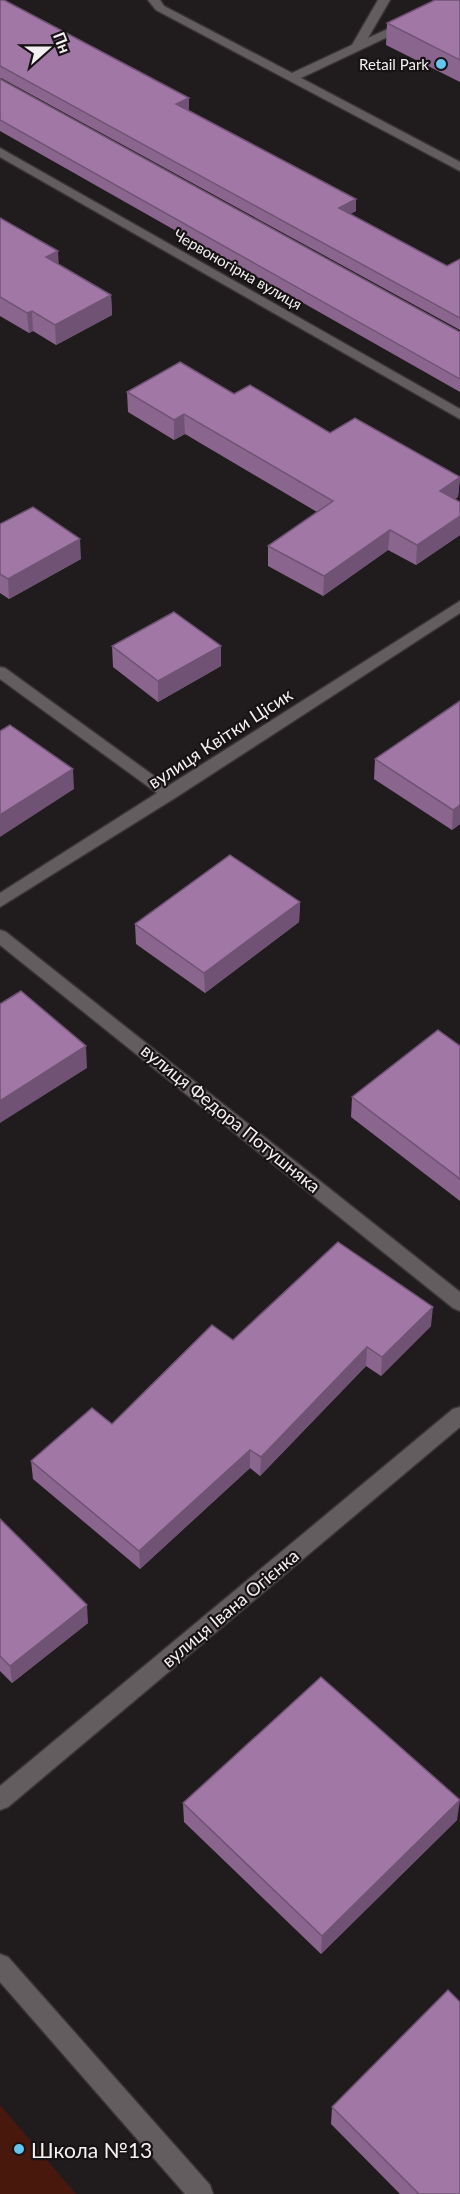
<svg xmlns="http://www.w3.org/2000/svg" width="460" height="2194" font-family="Lato,sans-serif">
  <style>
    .green { fill: #49180d }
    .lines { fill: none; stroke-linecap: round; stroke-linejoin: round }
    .lane-casing { stroke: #393537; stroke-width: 3 }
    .street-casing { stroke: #393537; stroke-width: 3 }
    .lane { fill: #645d60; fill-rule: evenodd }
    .street { fill: #645d60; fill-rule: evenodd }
    .wall { fill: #8a668e }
    .shaded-wall { fill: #705374 }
    .building { fill: #a077a5; stroke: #705374; stroke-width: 1.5 }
    .poi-dot { fill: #64c5ee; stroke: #171214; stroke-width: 2 }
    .labels { text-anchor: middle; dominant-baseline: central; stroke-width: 4.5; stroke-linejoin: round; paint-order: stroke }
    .far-poi-label { font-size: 15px; fill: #f4f0f2; stroke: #171214; text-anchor: end }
    .far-street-label { font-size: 15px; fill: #f4f0f2; stroke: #171214 }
    .street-label { font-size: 18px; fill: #f4f0f2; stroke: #171214 }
    .near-poi-label { font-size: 21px; fill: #f4f0f2; stroke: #171214; text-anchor: start }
  </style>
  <rect width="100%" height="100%" fill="#201b1d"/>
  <path class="green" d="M0,2105l76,89h-76z"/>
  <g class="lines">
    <defs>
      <path id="lane" d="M148,0h12l4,6 128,67 60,-28 26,-45h12l-22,38 37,-17h8v4l-112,53 159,84v9l-304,-161z"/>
      <path id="street" d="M0,148l460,261v10l-460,-262z
        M460,601v12l-285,185 -175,109v-14l157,-100 -157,-114v-12l5,1 163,118z
        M0,930l6,2 454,360v19l-7,-3 -453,-363z
        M460,1407v20l-452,380 -8,3v-24l453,-377z
        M0,1954l8,3 202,228 3,9h-28l-185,-212z"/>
    </defs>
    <use href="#lane" class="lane-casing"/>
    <use href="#street" class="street-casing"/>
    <use href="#lane" class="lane"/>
    <use href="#street" class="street"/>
  </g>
  <path class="wall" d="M0,0l189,98v12h-1l168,89v12l-6,3 97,52 13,-7v71l-459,-252 -1,1z
    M460,0v82l-74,-37 1,-22z
    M0,79l460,253v60l-460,-261z
    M0,218l59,47 52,30 1,20 -56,30 -23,-14 -4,2 -29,-17z
    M127,392l107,2 96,39 130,44 -2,20 -3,2 5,3v33l-44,30 -28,-15 -65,46 -55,-30v-20l49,-34 -132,-78 -11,6 -46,-28z
    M0,524l81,35 -72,40 -9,-6z
    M112,646l109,20 -63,36 -45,-35z
    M460,701v123l-8,6 -78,-51 1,-20z
    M300,902l-1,20 -94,71 -69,-49 -1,-20z
    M460,1046v155l-109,-84 1,-20z
    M431,1326l-50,50 -15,-10 -106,110 -10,-8 -110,101 -107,-90 -2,-18 81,-37 121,-84z
    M0,1519l88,104 -76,60 -12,-12z
    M183,1803l274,17 -136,134 -137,-132z
    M332,2107l128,87h-60l-69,-70z"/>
  <path class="shaded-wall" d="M189,98v12l-12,6 -1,-12z
    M356,199v12l-18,9 1,-12z
    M58,251l1,19 -13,-13z
    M111,295l1,20 -56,30 -1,-20z
    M32,311l1,20 -4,2 -2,-20z
    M184,414l1,20 -11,6v-20z
    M460,477l-2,20 -20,14 2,-20z
    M460,516v19l-44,30 1,-20z
    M390,530l-2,20 -65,46 1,-20z
    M80,539l1,20 -72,40 -1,-20z
    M221,646v20l-63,36v-21z
    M73,769l1,20 -74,48v-22z
    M460,805v19l-8,6 1,-20z
    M300,902l-1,20 -94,71 -1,-20z
    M86,1046l1,22 -87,55v-22z
    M433,1307l-2,19 -50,50 1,-19z
    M367,1347l-1,19 -106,110 1,-19z
    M250,1450v18l-110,101 -1,-18z
    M87,1605l1,18 -76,60 -2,-17z
    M460,1800l-3,20 -136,134 1,-18z"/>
  <path class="building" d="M0,0h4l185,98 -13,6 180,95 -17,9 108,58 13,-7v59l-460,-252z
    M435,0h25v60l-73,-37z
    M0,79l460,253v47l-460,-259z
    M0,218l58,33 -12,6 65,38 -56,30 -23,-14 -5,2 -27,-16z
    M180,362l54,32 16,-9 80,48 25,-15 105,59 -20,14 20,11v14l-43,29 -27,-15 -66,46 -56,-30 65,-45 -149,-87 -10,6 -47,-28z
    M33,507l47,32 -72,40 -8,-5v-50z
    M174,612l47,34 -63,35 -46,-35z
    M460,701v104l-7,5 -78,-51z
    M10,725l63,44 -73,46v-84z
    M230,855l70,47 -96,71 -69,-49z
    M21,991l65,55 -86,55v-97z
    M438,1030l22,16v133l-108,-82z
    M338,1242l95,65 -51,50 -15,-10 -106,110 -11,-7 -111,101 -108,-90 61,-53 20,16 100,-99 21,15z
    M0,1519l87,86 -77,61 -10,-10z
    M321,1677l139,123 -138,136 -139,-133z
    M448,1990l12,12v192h-41l-87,-87z"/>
  <g class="poi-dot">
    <circle cx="441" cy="64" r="6"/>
    <circle cx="19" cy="2149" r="6"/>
  </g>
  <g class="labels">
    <g class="far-poi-label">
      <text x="429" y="64">Retail Park</text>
    </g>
    <g class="far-street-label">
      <text transform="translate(238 269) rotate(30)">Червоногірна вулиця</text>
    </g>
    <g class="street-label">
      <text transform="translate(220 738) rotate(-33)">вулиця Квітки Цісик</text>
      <text transform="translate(231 1118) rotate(39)">вулиця Федора Потушняка</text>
      <text transform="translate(230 1608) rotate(-40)">вулиця Івана Огієнка</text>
    </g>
    <g class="near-poi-label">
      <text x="31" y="2149">Школа №13</text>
    </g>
  </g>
  <g transform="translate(48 48) rotate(69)" stroke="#171214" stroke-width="4.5" paint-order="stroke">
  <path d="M0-4.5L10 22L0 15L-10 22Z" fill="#f4f0f2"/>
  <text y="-9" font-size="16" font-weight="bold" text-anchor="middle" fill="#f4f0f2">Пн</text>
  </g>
</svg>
